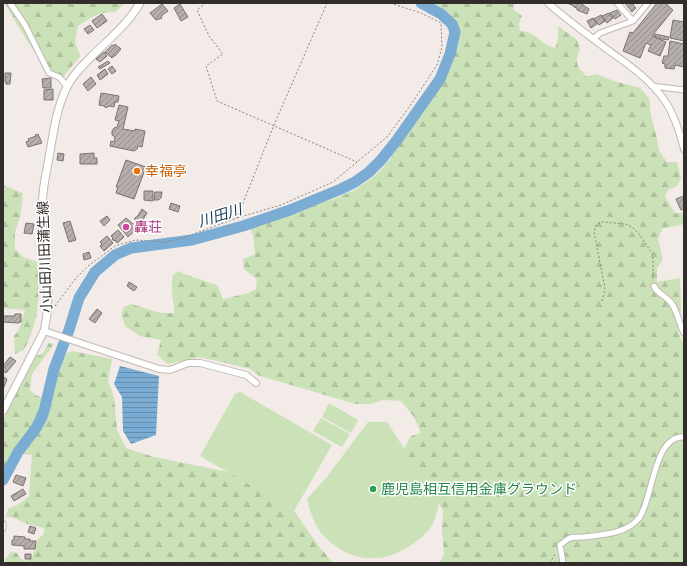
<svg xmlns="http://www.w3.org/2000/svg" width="687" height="566" font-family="Spectral,'Noto Sans JP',serif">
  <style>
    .green { fill: #cbe1b7 }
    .forest { fill: url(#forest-firs) }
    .water { fill: url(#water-rules) }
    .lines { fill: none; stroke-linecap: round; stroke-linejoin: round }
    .river { stroke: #7aacd4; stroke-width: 11 }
    .building { fill: url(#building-hatch); stroke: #7a736f }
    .minor-casing { stroke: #c0b9b5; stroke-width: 7 }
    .tertiary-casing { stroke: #c0b9b5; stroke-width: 8 }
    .secondary-casing { stroke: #c0b9b5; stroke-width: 9 }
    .path { stroke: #8b8683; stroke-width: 1; stroke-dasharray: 2 2; stroke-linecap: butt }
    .minor { stroke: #fff; stroke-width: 5 }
    .tertiary { stroke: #fff; stroke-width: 6 }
    .secondary { stroke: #fff; stroke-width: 7 }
    .food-dot { fill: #e8710a; stroke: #fff; stroke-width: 1.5 }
    .hotel-dot { fill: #d1479c; stroke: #fff; stroke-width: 1.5 }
    .leisure-dot { fill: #2e9e5b; stroke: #fff; stroke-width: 1.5 }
    .labels { text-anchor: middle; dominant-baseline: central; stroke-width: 3; stroke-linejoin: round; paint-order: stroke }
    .food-label { font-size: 14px; fill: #c56008; stroke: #fff; text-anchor: start }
    .hotel-label { font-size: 14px; fill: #b23c85; stroke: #fff; text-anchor: start }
    .street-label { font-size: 14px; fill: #302d2b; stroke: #fff }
    .leisure-label { font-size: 14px; fill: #27864d; stroke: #fff; text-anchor: start }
    .water-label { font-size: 15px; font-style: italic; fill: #123955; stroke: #fff }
  </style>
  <defs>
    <pattern id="forest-firs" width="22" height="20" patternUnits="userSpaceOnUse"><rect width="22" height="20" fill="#cbe1b7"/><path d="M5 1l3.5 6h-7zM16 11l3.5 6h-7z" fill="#afc19e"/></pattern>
    <pattern id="water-rules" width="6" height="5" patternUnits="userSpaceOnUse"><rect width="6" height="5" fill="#7aacd4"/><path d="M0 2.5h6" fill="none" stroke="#648cac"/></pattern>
    <pattern id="building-hatch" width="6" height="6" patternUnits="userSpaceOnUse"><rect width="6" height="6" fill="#b5aeaa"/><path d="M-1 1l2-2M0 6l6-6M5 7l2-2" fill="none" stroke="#948e8b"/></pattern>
  </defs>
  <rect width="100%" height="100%" fill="#f2ebe7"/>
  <path class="green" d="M240,392l92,53 -38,66 -94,-55 35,-62z
    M329,403l29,17 -7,13 -29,-16z
    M321,418l29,16 -8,13 -29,-16z
    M368,422h19l52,81c-2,9 -4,18 -9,26 -4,5 -11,10 -16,14 -31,23 -65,20 -91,-8 -9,-10 -13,-24 -16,-36l19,-21z"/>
  <path class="forest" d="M5,3h120l-10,9c-17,0 -23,5 -37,14l-3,15 5,15 -20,25c-17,-15 -22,-24 -34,-42 -7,-12 -15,-23 -21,-36z
    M419,3h95l-1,6 9,7 -3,8 1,7c15,0 21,14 35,17l3,-8v-14l19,14 3,9c-6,15 -3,17 7,28l10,-3 17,7 26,7 9,10 2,18 5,18 3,17 8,11h10l4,16 -4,8 -9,4 -3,7 10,16h8l1,11 -22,5 -4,10 5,21 -6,8v14l23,-4 1,32 -3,19 3,11 3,2v221h-245l5,-9 -2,-26 1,-18 -39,-61 7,-13 10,-3 -7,-16 -13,-16 -18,-1 -13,4h-14l-96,-28 -12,-8 -49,-11 -31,7 -11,-9 4,-15 -21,-4 -15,-10 -4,-12 3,-7 7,-3 30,9h13c0,-13 -4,-25 -1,-38l5,-4 14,6 25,8 6,14 26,-6 7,-4 1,-10 -13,-10 -1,-10 12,-5 -2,-19 -4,-10 85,-26 23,-10 21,-16 13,-15 14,-37 32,-29 14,-25 4,-28 -5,-18 -9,-10z
    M3,184l2,2 18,7 -3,24 -5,15v17l8,8 14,5c3,35 3,56 -13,88l-9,4 -1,-18c8,-9 7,-15 11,-26l-22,-2z
    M49,343l5,1 -22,30 -2,16 5,5 15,5 -3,-24 3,-11 4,-6 18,-8 40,8 -4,22 6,16 3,33 9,18 28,9 74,15 66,39 24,34 15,18h-324l-5,-3 7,-8 6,1 3,5 5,3 7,-3 6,-19 6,-5v-6l-17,-4 -15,-7h-6l2,-8 11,-5 10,-8 3,-41 -19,-2 -10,19v-52l26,-54 6,-9 8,-4z"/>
  <path class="water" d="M120,366l39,10 -3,59 -25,9 -8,-13 -1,-34 -8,-13z"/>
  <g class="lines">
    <path class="river" d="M3,480l15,-28 18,-24 5,-9 3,-8 10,-42 15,-39 10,-32 16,-26 20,-17 16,-7 61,-8 51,-14 47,-16 51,-21 14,-7 14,-10 12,-12 16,-20 43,-61 10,-25 5,-22 -3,-8 -11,-10 -20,-11"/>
  </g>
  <path class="building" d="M567,3h13l9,6 -2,5 -10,-4v-2l-3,-1v-1z
    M625,3h9l-1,2 3,3 -4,4z
    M657,3h8l8,7 -21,26 14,6 -6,14 -12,-5 3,-6 -5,-2 -6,15 -17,-7 7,-19 3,1z
    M162,4l6,7 -7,5 1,2 -6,2 -6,-7z
    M180,4l8,13 -7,4 -7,-13z
    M617,10l4,5 -6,4 -5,-6z
    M609,13l4,5 -6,5 -5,-7z
    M102,14l5,7 -10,7 -5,-7z
    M601,15l4,6 -6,4 -5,-6z
    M593,18l4,6 -6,4 -4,-7z
    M673,20l11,2v19l-14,-3z
    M90,25l4,5 -6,4 -4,-5z
    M655,34l14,3 -1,3 -6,-1 -8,-3z
    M670,41l14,3v23l-9,-2 -1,4 -9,-1v-4l-3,-1 2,-7h4z
    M115,44l6,5 -6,7h-1l-2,2 -7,-6 7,-7 1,1z
    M104,52l3,4 -7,6 -4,-3z
    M108,61l2,2 -10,6 -2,-2z
    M112,66l4,5 -4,3 -4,-5z
    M105,69l3,5 -8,6 -3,-5z
    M5,73h6l-1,11h-4v-2h-1z
    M91,77l5,7 -8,7 -5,-7z
    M51,78v10h-8l-1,-9z
    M53,89v11h-9v-10z
    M101,93l18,3 -1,6h-3l-1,5 -5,-1 -3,2 -2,-2 -5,-1z
    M119,105l9,2 -5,22 12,2v-2l10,2 -3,16 -4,-1 -1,3 -3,2 -24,-5 1,-5 3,1 1,-5 -3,-2v-4l2,-3 3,-1 2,-6 -4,-1z
    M38,134l4,9 -14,4 -2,-5 3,-1 -1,-2 8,-3 -1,-1z
    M58,153l6,1 -1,7 -6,-1z
    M94,153v5h3v6h-17v-10z
    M126,160l20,7 -12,32 -18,-6 2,-6h-2z
    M144,191h9v10l-9,-1z
    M155,192h7l-1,6 -3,2h-4z
    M684,196v13l-3,1 -5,-11z
    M171,203l9,3 -2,6 -9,-3z
    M142,209l5,4 -6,10 -7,-4 2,-2h1z
    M107,216l3,4 -6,6 -4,-5z
    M126,218l12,10 -10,9 -10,-12z
    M70,221l6,19 -7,2 -6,-19z
    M26,223l8,1 -2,10 -8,-1z
    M118,230l6,7 -7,6 -2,-3 -1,1 -2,-2 1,-1 -2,-2z
    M107,236l6,7 -9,8 -4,-5 2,-2 -2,-2z
    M89,252l2,6 -7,2 -1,-6z
    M129,282l8,5 -3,4 -7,-5z
    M97,309l5,4 -7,10 -6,-4z
    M15,314h6v8h-2v1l-16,-1v-6h12z
    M10,357l6,4 -10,12 -3,-2v-5z
    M3,377l4,2 -3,8 -1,-1z
    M16,475l10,3 -3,8 -10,-4z
    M23,489l3,5 -12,7 -3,-5z
    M30,526l6,2 -2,6 -6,-2z
    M14,536l11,1v2h5v2h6l-1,8h-11v-3l-12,-1v-5h2z
    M25,554h6v5h-6z"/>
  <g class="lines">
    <defs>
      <path id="minor" d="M10,3l15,22 24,48 10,4 8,9
        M617,3l16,18
        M593,39l7,-6 33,-12 15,-18
        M652,86l32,4
        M654,286c3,8 13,10 18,18 6,9 7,20 12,29
        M3,524v4
        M563,563l-3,-18c3,-2 7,-6 10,-7 4,-1 9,-1 13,-1 18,-2 44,-3 56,-19 14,-18 14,-83 45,-81"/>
      <path id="tertiary" d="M548,3c19,17 40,32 60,47 21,15 43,30 57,51 10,15 15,32 19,48
        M44,331l115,38 11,1 18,-7h12l46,12 10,8"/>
      <path id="secondary" d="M3,411l41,-80c9,-38 0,-75 -2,-112 -1,-21 3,-41 7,-61 4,-23 7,-49 18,-71 5,-11 15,-21 24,-30 17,-17 37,-33 49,-54"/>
    </defs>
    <use href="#minor" class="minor-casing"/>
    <use href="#tertiary" class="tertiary-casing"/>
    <use href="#secondary" class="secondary-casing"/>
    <path class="path" d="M206,3l-9,7 12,26 14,18 -17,12 11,35 140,61
      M237,218l44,-13 52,-23 54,-45 23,-31 27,-41 5,-18 -1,-24 -20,-10 -31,-10
      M602,301l2,-7 1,-6 -11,-56 2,-7 7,-3 22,2 7,3 8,8 13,20v26
      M55,306l21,-28 12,-12 27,-20 20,-6 30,2 15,-3 57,-21 37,-93 53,-122
      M550,563l5,-9"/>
    <use href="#minor" class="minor"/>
    <use href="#tertiary" class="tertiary"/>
    <use href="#secondary" class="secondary"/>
  </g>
  <circle class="food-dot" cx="137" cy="171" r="4"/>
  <circle class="hotel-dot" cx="126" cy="227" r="4"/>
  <circle class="leisure-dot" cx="373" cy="489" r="4"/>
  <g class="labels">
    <g class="food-label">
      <text x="145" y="171">幸福亭</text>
    </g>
    <g class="hotel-label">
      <text x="134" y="227">轟荘</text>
    </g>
    <g class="street-label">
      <text transform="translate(45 257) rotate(-92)">小山田川田蒲生線</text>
    </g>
    <g class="leisure-label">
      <text x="381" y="489">鹿児島相互信用金庫グラウンド</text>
    </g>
    <g class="water-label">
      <text transform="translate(220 216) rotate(-17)">川田川</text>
    </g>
  </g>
  <rect width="687" height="566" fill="none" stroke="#302d2b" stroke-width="8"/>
</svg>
